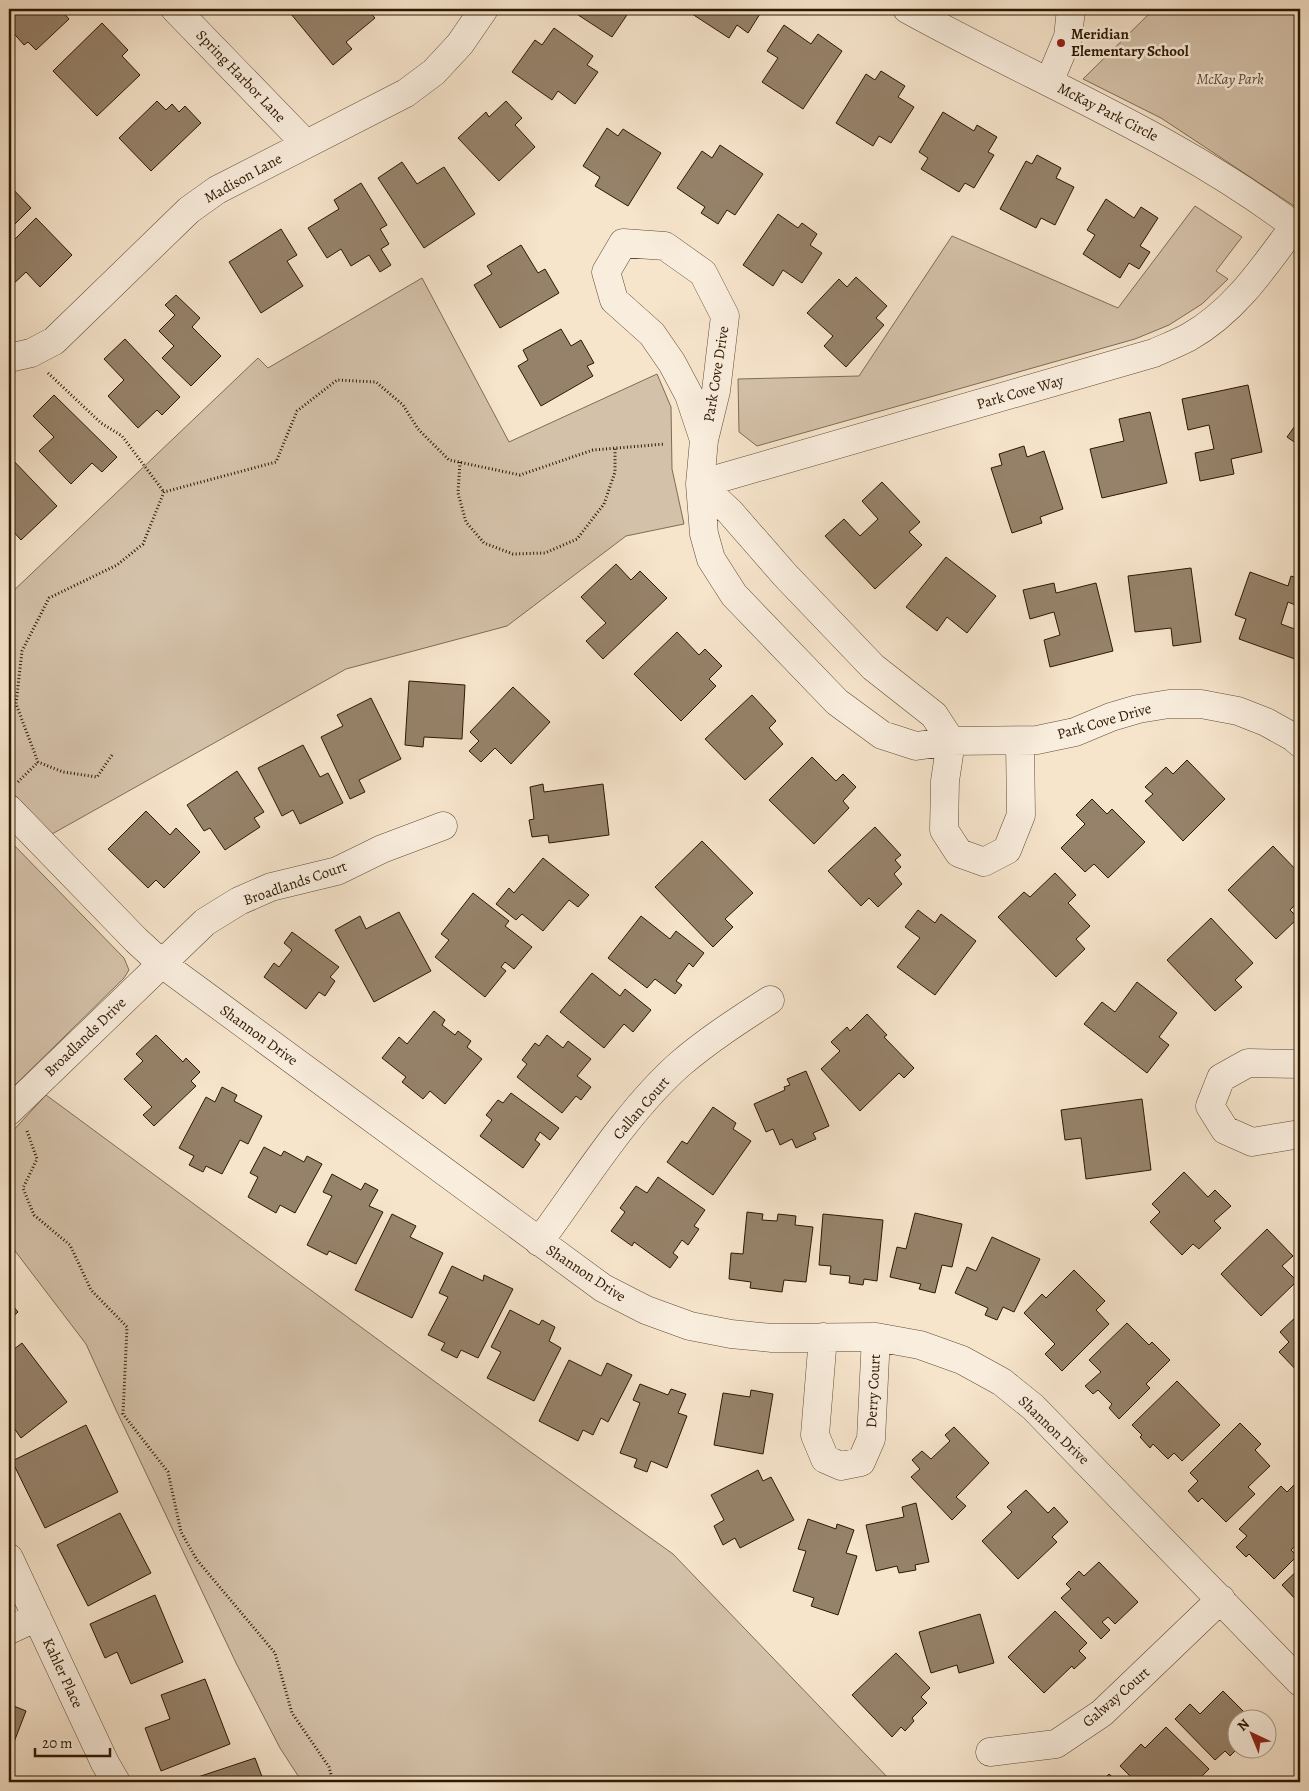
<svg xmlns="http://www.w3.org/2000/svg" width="1309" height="1791" font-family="Alegreya,serif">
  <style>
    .green { fill: #d4c1a9; stroke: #806c55 }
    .building { fill: #96826a; stroke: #2d1801 }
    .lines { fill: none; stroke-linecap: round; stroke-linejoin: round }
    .minor-casing { stroke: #5f4b34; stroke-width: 29 }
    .path { stroke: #2d1801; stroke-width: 3; stroke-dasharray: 1 2.5; stroke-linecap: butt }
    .minor { stroke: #f9eddd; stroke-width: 28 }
    .poi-dot { fill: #8f2418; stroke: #f9eddd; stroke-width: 2 }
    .labels { text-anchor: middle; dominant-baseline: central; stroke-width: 5; stroke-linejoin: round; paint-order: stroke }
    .poi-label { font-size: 15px; font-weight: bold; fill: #2d1801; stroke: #f9eddd; text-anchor: start }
    .street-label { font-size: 15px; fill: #2d1801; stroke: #f9eddd }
    .park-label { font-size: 15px; font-style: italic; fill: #5f4b33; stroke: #f9eddd }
  </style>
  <rect width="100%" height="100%" fill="#f6e4cb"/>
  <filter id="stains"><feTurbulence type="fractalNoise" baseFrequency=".004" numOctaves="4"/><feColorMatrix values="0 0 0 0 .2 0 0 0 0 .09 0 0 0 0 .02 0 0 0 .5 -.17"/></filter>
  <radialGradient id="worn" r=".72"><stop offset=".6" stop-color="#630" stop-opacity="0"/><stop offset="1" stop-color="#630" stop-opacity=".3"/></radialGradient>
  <path class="green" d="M1154,9h146v201l-139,-92 -78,-39z
    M1195,206l47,31 -26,34 12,8 -26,25 -33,21 -34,14 -378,107 -18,-14 -1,-53 121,-3 93,-140 166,72z
    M422,278l87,164 148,-68 14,33 1,62 12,55 -58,12 -119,90 -161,43 -294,165 -43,-45v-194l249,-237 10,10z
    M9,840l115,118 5,12 -5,8 -115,113z
    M46,1095l475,350 152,109 219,228h-590l-22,-34 -43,-83 -121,-255 -30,-66 -77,-101v-108z"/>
  <path class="building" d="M9,9h51l9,10 -33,31 -8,-8 -4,3 -14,-16 3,-3 -4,-5z
    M297,9h70l8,9 -29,24 6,7 -19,16 -42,-51z
    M569,9h62l-19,28z
    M692,9h71l-15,24 -11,-8 -8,13 -40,-26z
    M102,23l26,27 -6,6 18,19 -43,41 -44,-45z
    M784,25l27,19 7,-10 24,17 -39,58 -41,-27 16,-24 -11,-7z
    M554,28l39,28 -6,9 11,7 -23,32 -17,-13 -6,9 -40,-28 23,-32 7,5z
    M881,71l24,15 -7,11 16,10 -23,36 -12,-7 -6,10 -37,-23 30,-49 9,6z
    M157,101l9,9 6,-6 7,8 6,-6 16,17 -50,48 -32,-33z
    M506,101l16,17 -7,7 20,22 -36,34 -41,-43 28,-26 3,5z
    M943,112l31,19 3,-6 20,12 -9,15 6,3 -20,33 -9,-5 -6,9 -38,-23 7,-11 -9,-6z
    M607,128l11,8 5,-7 38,24 -33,53 -33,-20 5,-9 -17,-11z
    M720,145l43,29 -28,41 -8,-5 -9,14 -17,-11 4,-6 -28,-19 25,-37 10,7z
    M1037,155l24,13 -5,10 18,9 -19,38 -14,-7 -5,10 -36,-19 26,-48 6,3z
    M402,162l15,22 27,-17 31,47 -51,34 -46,-70z
    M361,183l26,42 -7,4 9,15 -8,5 10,16 -11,7 -11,-17 -18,11 -10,-17 -14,9 -19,-30 31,-19 -5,-9z
    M9,185l22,23 -22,22z
    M1106,199l28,19 7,-11 17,11 -18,28 10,6 -11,17 -10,-6 -9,15 -37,-24 12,-19 -8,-5z
    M778,214l20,14 4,-5 15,11 -7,11 12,8 -20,30 -19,-13 -10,16 -30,-21z
    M36,218l36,37 -32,32 -14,-15 -17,16v-43z
    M281,229l16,26 -10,6 16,25 -42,27 -32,-51z
    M521,245l17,28 7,-4 14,24 -59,35 -26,-43 18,-11 -5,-8z
    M856,277l31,29 -11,12 8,7 -38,42 -22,-21 9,-10 -26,-23 32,-34 8,8z
    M176,295l24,23 -8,9 29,29 -30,30 -29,-28 12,-12 -15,-15 16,-16 -10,-10z
    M561,329l10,17 10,-6 13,23 -7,3 6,10 -52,30 -23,-40 10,-6 -5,-10z
    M125,339l55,58 -18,18 -5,-5 -19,18 -30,-32 16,-16 -20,-21z
    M1248,385l14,67 -31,7 3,15 -34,7 -5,-28 19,-4 -5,-24 -21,5 -6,-31z
    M54,395l63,62 -15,15 -10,-9 -21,21 -32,-33 15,-14 -21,-21z
    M1150,412l17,71 -65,15 -12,-49 34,-8 -5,-22z
    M1300,419v27l-13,-9z
    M1024,446l3,11 17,-6 19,58 -23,8 2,6 -30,10 -21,-65 11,-3 -3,-11z
    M9,456l48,50 -36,34 -12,-13z
    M882,482l38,40 -11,10 13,13 -47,44 -50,-53 19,-17 16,17 18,-17 -16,-18z
    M946,557l50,39 -29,37 -20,-16 -10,14 -31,-24z
    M616,564l15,16 9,-9 27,27 -64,61 -17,-18 20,-18 -25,-26z
    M1191,568l10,74 -28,4 -2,-18 -36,4 -7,-56z
    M1250,572l38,14 3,-10 9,3v28l-12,-5 -7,22 19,7v12l-5,16 -56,-20 7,-20 -11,-4z
    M1054,583l2,10 40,-10 17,68 -63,16 -6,-27 16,-5 -6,-23 -24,7 -7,-29z
    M677,632l22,23 6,-6 17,17 -13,13 7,7 -35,35 -47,-47z
    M409,681l56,4 -3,54 -38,-2 -1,10 -18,-2z
    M513,687l37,35 -39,42 -16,-16 -14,14 -12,-11 10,-10 -9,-9z
    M752,695l24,26 -7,7 14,16 -38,36 -40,-41z
    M371,698l30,61 -42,21 6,12 -15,7 -29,-62 22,-11 -6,-11z
    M303,745l17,32 8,-4 15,30 -43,21 -7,-14 -11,6 -24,-48z
    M812,757l24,24 7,-7 13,13 -13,14 6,7 -35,36 -45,-44z
    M1187,760l38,39 -42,42 -38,-40 8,-7 -8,-7 21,-20 7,7z
    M237,771l27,41 -10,6 6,9 -35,23 -15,-22 -6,3 -17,-26z
    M543,784l1,8 59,-8 6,51 -60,8 -1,-8 -16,2 -3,-17 5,-1 -4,-32z
    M1092,799l15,15 5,-5 33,33 -37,36 -14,-14 -9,8 -24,-24 24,-24 -9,-9z
    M146,811l24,24 6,-7 24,24 -36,36 -8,-8 -8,8 -40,-39z
    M875,827l26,28 -6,5 6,7 -7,7 8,10 -24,23 -9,-9 -8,8 -33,-35z
    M702,841l51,52 -28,26 8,8 -20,20 -58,-60z
    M1273,846l27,28v26l-10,10 8,8 -22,21 -48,-49z
    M543,858l46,37 -11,12 -9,-7 -26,31 -21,-17 -6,6 -20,-16 13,-16 5,5z
    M1055,873l21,22 -8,8 22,23 -14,13 9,10 -29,28 -58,-60 26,-25 6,5z
    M473,893l36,28 -4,5 27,21 -18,22 -9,-7 -4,5 5,4 -21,26 -50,-40 14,-17 -8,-6z
    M918,910l17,13 6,-9 35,27 -41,54 -38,-28 23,-29 -15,-11z
    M399,912l32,59 -57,31 -39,-72 25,-14 6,13z
    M641,916l29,23 6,-8 28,22 -11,14 -4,-4 -13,18 6,4 -7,9 -20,-15 -8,9 -39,-30z
    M1211,918l42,45 -18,17 7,7 -27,24 -48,-51z
    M292,932l47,35 -9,10 5,4 -10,15 -6,-4 -13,17 -42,-32 10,-14 5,4 13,-17 -8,-7z
    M592,973l28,23 5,-7 26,21 -18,22 -9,-8 -20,24 -44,-36z
    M1137,982l40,31 -18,24 10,8 -22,28 -63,-49 18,-22 13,10z
    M434,1011l11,9 -3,5 13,10 3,-4 13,10 -4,6 15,12 -37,45 -15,-13 -7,8 -21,-17 4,-5 -24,-19 17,-21 8,7z
    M867,1014l20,21 -3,2 30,31 -10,10 -5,-5 -39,38 -39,-42 19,-18 -9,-9 16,-15 3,4z
    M156,1035l27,27 3,-4 14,14 -9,9 5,5 -42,40 -11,-11 9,-8 -28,-28 19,-18 -7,-7z
    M547,1035l16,13 5,-7 23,18 -14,17 14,11 -10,13 -5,-4 -14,17 -45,-36 10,-13 -5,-4 13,-17 4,3z
    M806,1071l23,55 -16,7 3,6 -20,9 -4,-9 -12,6 -7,-16 -7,3 -12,-28 31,-14 -1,-3 6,-2 -3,-6z
    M222,1087l15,8 -3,6 28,15 -14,28 -8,-4 -18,34 -16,-8 -3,6 -14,-7 5,-9 -15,-8 27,-51 9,5z
    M511,1093l48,35 -9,12 -10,-8 -5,8 5,4 -17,24 -43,-32 12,-16 -6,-5 12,-15 5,3z
    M1142,1099l9,71 -65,9 -5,-41 -16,2 -4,-30z
    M713,1107l23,16 -3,6 18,12 -38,54 -46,-33 15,-21 5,3z
    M264,1147l17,9 3,-5 20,11 3,-6 15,8 -27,49 -15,-8 -4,8 -28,-16 10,-20 -8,-4z
    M1184,1172l24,25 7,-7 16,16 -17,15 7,7 -22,21 -6,-5 -11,11 -32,-33 10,-10 -8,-8z
    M332,1174l29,16 4,-7 13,7 -9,16 14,6 -27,52 -27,-13 -2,4 -20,-10 25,-49 -9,-4z
    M658,1177l47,33 -11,16 5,3 -11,16 -6,-5 -9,13 5,4 -8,11 -36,-26 -2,4 -21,-15 14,-19 -5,-4 16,-22 11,7z
    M747,1212l16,2 -1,6 15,1 1,-7 18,2 -1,9 18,2 -7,55 -22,-2 -2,12 -32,-4 1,-6 -22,-3 2,-26 12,1z
    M915,1213l47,11 -10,43 -10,-2 -7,28 -16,-4 2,-5 -31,-7 7,-30 9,2z
    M392,1214l24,12 -6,11 33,16 -31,65 -57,-28z
    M823,1214l60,6 -6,61 -13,-2 -1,6 -14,-2 1,-7 -20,-2 1,-8 -12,-1z
    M1267,1229l26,27 -11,10 15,15 -36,35 -40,-42z
    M992,1237l48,22 -26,53 -11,-5 -6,13 -12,-5 3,-7 -33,-15 12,-26 9,4z
    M452,1266l31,15 1,-6 29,14 -35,69 -17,-8 -4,8 -16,-8 4,-7 -17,-8 20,-38 -9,-4z
    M1074,1270l31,31 -9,9 13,14 -47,47 -17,-17 10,-10 -31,-31 18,-19 4,4z
    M9,1301l9,11 -9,8z
    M510,1310l29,15 3,-5 13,7 -6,14 12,7 -27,53 -47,-23 14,-26 -10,-5z
    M1300,1313v61l-21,-22 10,-10 -9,-10z
    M1127,1323l22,22 3,-3 18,18 -24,24 4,4 -31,31 -10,-11 3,-4 -14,-14 -5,4 -8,-8 16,-14 -12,-12z
    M22,1343l45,59 -46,36 -12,-17v-68z
    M569,1360l32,16 6,-13 25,12 -24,47 -7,-4 -8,17 -10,-5 -5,11 -39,-20z
    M1177,1381l43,44 -38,36 -8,-8 -6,6 -15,-15 -3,4 -10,-11 2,-2 -10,-10z
    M640,1384l28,11 3,-6 15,5 -8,19 9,3 -20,52 -16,-7 -4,11 -13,-5 3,-8 -17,-6 20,-50 -7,-3z
    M751,1390l22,4 -10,60 -49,-9 9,-52 27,4z
    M1240,1423l21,21 -6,6 15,16 -22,21 7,7 -29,28 -24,-24 -4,4 -10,-11 10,-10 -8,-8z
    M86,1425l32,67 -73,36 -33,-67z
    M954,1427l35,36 -33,34 10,9 -14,14 -41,-43 9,-8 -8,-9 10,-9 9,8 19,-18 -5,-6z
    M758,1470l5,11 8,-4 23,43 -54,28 -5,-10 -12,7 -9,-19 10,-6 -13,-25z
    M1294,1485l6,6v50l-9,9 6,6 -23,23 -25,-25 -3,3 -10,-10 11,-11 -8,-7 42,-43 6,6z
    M1026,1490l22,23 6,-6 14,15 -16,15 5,5 -39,37 -36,-38 30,-29 -5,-5z
    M916,1503l13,59 -14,3 1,5 -17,3 -2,-7 -21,5 -10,-46 38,-8 -2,-10z
    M120,1513l31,60 -63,33 -31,-61z
    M808,1519l28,10 1,-5 17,6 -8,23 11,3 -19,59 -27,-9 3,-8 -21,-7 13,-40 -8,-2z
    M1099,1562l39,40 -23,22 -7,-7 -6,5 8,8 -9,9 -40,-41 10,-9 -5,-5 13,-13 5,5z
    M1299,1569l1,1v34l-18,-19z
    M155,1595l28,67 -52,22 -14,-32 -12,6 -15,-34z
    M1055,1611l32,32 -8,8 7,7 -12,11 -2,-3 -28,27 -36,-36z
    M980,1614l14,49 -35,10 -2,-8 -26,8 -12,-41z
    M896,1653l34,35 -9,9 6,6 -15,15 2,3 -9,10 -4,-4 -9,10 -40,-42z
    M205,1679l25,65 -69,27 -16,-43 25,-9 -9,-24z
    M1223,1691l27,27h-14v30h2l-8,8 -5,-5 -10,9 -40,-41 15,-15 10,10z
    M9,1704l17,7 -17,44z
    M1166,1727l43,42 -13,13h-60l-16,-16 21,-22 4,4z
    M255,1758l9,24h-81z
    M1109,1774l9,8h-17z"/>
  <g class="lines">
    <defs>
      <path id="minor" d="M175,9l131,135
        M907,9c132,73 273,129 393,221
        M1049,82l19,-45 3,-28
        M9,358l22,-5 23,-12 135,-131 28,-20 189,-97 28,-21 26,-28 24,-35
        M704,440l-15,-45 -17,-32 -20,-29 -38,-34 -8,-28 17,-29 42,3 38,27 22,43 -9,75 -12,49 -4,44 4,50 7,25 23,36 103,107 45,33 34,11 35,-5 86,-1 38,-8 36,-15 27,-8 31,-5h32l37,7 28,11 27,15 7,6
        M700,484l454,-131c11,-5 24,-10 35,-16 46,-26 75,-70 106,-112
        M700,484l30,28 55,63 88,92 61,48 17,26 -6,40 -1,49 15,23 25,9 23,-12 14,-35 -1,-74
        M9,809l127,131 25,23 442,325 43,22 44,16 41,8 41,4 104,-1 44,8 42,15 40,22 31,25 267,275
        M1300,1064l-52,-1 -27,15 -11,28 15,24 27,12 48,-8
        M9,1111l196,-189 34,-21 32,-14 66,-16 45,-22 61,-23
        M539,1242c43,-58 87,-130 141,-178 28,-24 59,-44 90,-64
        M823,1337l-8,98 10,24 16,7 20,-4 10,-23 5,-102
        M9,1558l96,205 11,19
        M9,1630l28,-13
        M990,1752l66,-8 46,-31 119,-114"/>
    </defs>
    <use href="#minor" class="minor-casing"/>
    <path class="path" d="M48,373l53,50 21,13 42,56
      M460,462l-2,31 8,29 18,21 29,11 32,-1 32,-14 27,-35 11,-32v-24
      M112,755l-15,22 -34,-5 -25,-10 -22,-58 6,-53 27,-53 68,-33 26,-21 21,-52 112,-30 21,-51 40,-31 39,2 27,23 15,24 31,31 71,15 73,-25 72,-6
      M18,782l20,-20
      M27,1131l10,28 -14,29 11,27 36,30 21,45 36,37 -4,87 45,58 13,60 16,28 78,93 17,60 37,54 4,15"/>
    <use href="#minor" class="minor"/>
  </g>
  <circle class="poi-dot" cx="1061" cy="43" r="5"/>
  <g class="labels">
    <g class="poi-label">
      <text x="1071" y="34">Meridian<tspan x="1071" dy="17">Elementary School</tspan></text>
    </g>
    <g class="street-label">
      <text transform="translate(241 76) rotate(46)">Spring Harbor Lane</text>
      <text transform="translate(1108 112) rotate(27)">McKay Park Circle</text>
      <text transform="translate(243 178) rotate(-29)">Madison Lane</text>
      <text transform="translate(716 374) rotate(-81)">Park Cove Drive</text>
      <text transform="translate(1020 392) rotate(-16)">Park Cove Way</text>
      <text transform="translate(1104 721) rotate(-16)">Park Cove Drive</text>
      <text transform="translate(295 883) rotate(-19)">Broadlands Court</text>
      <text transform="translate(259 1035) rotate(36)">Shannon Drive</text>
      <text transform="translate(85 1037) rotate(-44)">Broadlands Drive</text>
      <text transform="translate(641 1108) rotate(-49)">Callan Court</text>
      <text transform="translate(586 1273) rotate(33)">Shannon Drive</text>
      <text transform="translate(873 1391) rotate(-87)">Derry Court</text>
      <text transform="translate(1054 1430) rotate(44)">Shannon Drive</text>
      <text transform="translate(63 1673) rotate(65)">Kahler Place</text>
      <text transform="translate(1116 1697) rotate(-41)">Galway Court</text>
    </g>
    <g class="park-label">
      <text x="1230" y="79">McKay Park</text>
    </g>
  </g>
  <rect width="1309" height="1791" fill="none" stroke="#f6e4cb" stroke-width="30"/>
  <rect x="10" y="10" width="1289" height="1771" fill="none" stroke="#2d1801" stroke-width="2.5"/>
  <rect x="15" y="15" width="1279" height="1761" fill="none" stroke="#2d1801"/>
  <g transform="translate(1252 1734) rotate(316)"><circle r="24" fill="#f9eddd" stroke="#a79885"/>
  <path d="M0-4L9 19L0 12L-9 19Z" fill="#8f2418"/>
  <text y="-8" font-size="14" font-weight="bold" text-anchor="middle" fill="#2d1801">N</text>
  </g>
  <path d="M35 1748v8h75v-8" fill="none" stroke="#2d1801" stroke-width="2.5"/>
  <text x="42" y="1748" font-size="15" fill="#2d1801" stroke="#f9eddd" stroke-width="4" paint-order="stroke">20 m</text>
  <rect width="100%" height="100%" filter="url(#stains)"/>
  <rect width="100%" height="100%" fill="url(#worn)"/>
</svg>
